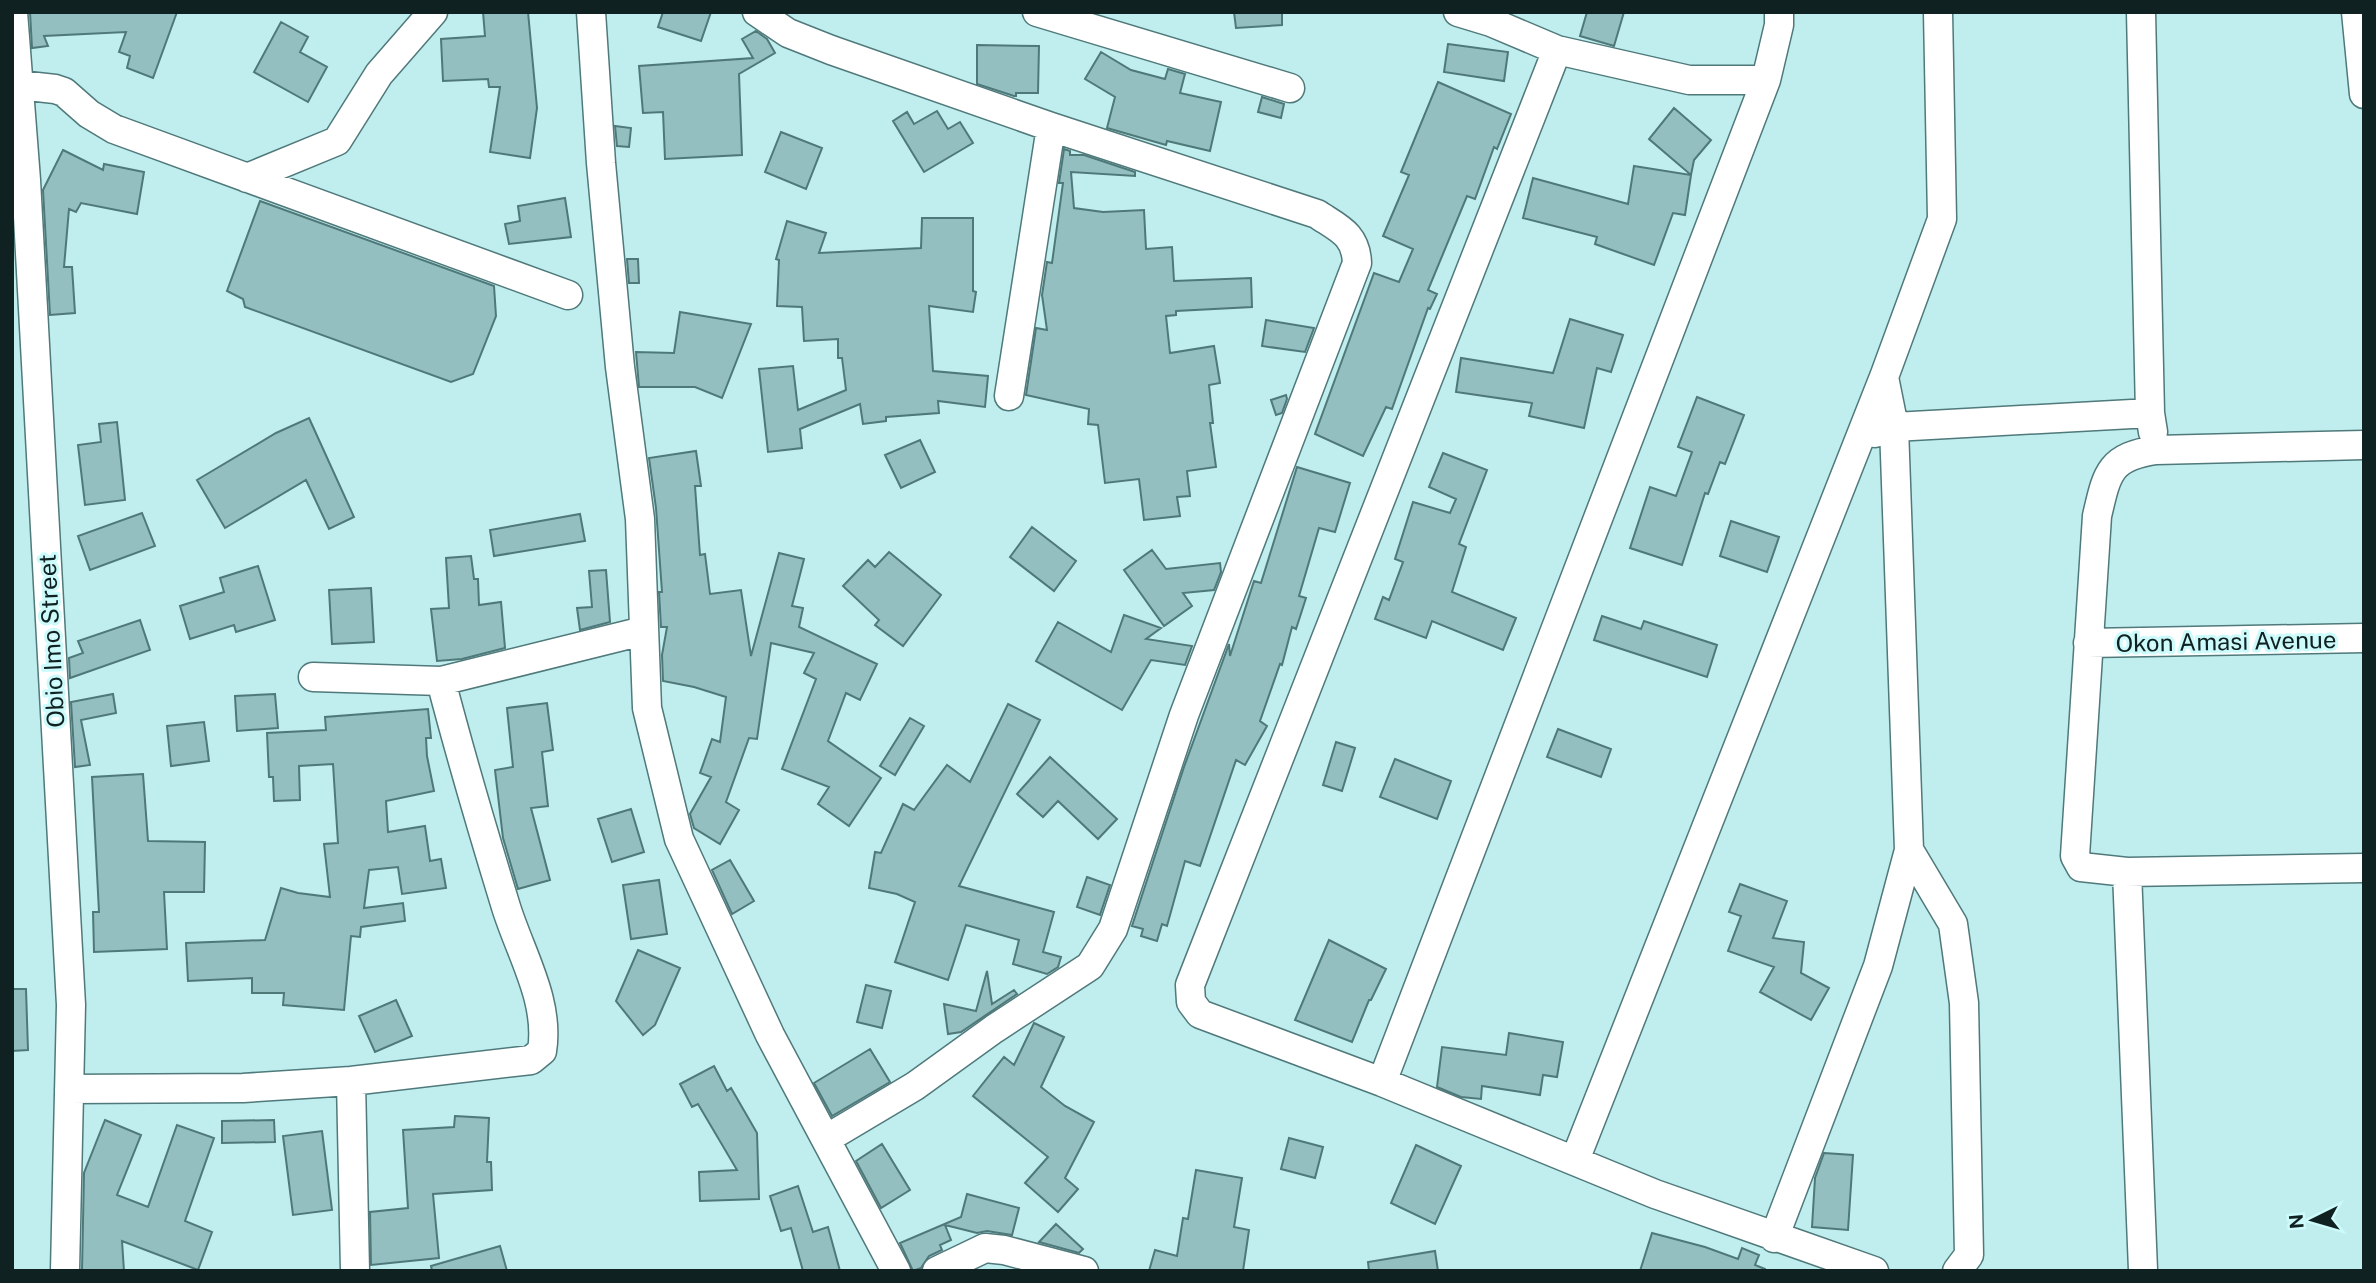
<svg xmlns="http://www.w3.org/2000/svg" width="2376" height="1283" font-family="'Public Sans',sans-serif">
  <style>
    .building { fill: #93bfc0; stroke: #4f7879; stroke-width: 2 }
    .lines { fill: none; stroke-linecap: round; stroke-linejoin: round }
    .minor-casing { stroke: #4f797a; stroke-width: 31 }
    .minor { stroke: #fff; stroke-width: 28 }
    .labels { text-anchor: middle; dominant-baseline: central; stroke-width: 6; stroke-linejoin: round; paint-order: stroke }
    .street-label { font-size: 24px; fill: #102121; stroke: #cdfafb }
  </style>
  <rect width="100%" height="100%" fill="#c0edee"/>
  <path class="building" d="M30,12h147l-24,66 -26,-10 3,-12 -11,-4 7,-20 -82,4 4,10 -16,2z
    M483,12h45l9,96 -7,50 -40,-6 10,-65h-11l-1,-8 -45,2 -2,-42 44,-3z
    M663,12h48l-10,29 -43,-14z
    M1234,12h48v13l-46,3z
    M1587,12h37l-10,34 -34,-10z
    M281,22l27,15 -8,15 27,15 -19,35 -54,-30z
    M756,31l11,8 8,14 -36,21 3,81 -77,4 -2,-47 -20,1 -4,-47 114,-8 -11,-19z
    M1448,44l60,8 -4,29 -60,-9z
    M977,45l62,1 -1,47h-22v3h-2l-37,-12z
    M1101,52l30,18 34,9 3,-10 17,5 -5,19 41,9 -11,49 -43,-10 -1,4 -59,-17 8,-31 -30,-18z
    M1438,82l73,32 -14,35 -3,-2 -19,52 -8,-3 -39,94 9,4 -7,15 -2,-1 -36,101 -6,-2 -23,49 -48,-22 59,-161 25,9 14,-33 -30,-13 26,-61 -8,-3z
    M1262,97l22,7 -3,14 -23,-6z
    M1674,108l37,32 -17,20 -3,15 -42,-36z
    M937,111l11,18 12,-7 13,21 -49,29 -31,-51 14,-9 7,12z
    M615,126l16,2 -2,19 -12,-1z
    M781,132l41,16 -16,41 -41,-17z
    M1064,149l6,2v4h14l51,17v4l-64,-4 3,36 29,4 41,-2 2,39 26,-2 2,34 77,-3 1,29 -76,4v4l-10,1 4,37 44,-7 6,37 -11,2 4,38h-3l6,44 -29,4 3,25 -13,1 3,19 -36,4 -5,-41 -34,4 -7,-58 -10,-1 1,-15 -63,-14 10,-67 11,2 -5,-35 5,-33 5,1 11,-80h-4z
    M63,150l40,20 1,-6 40,8 -7,42 -56,-11 -5,9 -7,-3 -5,58h8l3,46 -25,2 -7,-125z
    M1634,166l57,9 -6,40 -12,-2 -19,52 -59,-21 2,-7 -74,-19 10,-40 95,26z
    M565,198l6,39 -62,7 -4,-20 15,-3 -2,-15z
    M260,201l234,85 2,30 -23,58 -22,8 -206,-75 -2,-8 -16,-8z
    M922,218h51v73l3,1 -3,20 -44,-6 4,65 55,5 -3,31 -47,-6 1,12 -53,4v4l-23,3 -3,-20 -60,25 2,19 -34,4 -9,-83 34,-3 5,44 48,-20 -4,-32h-4v-19l-34,2 -2,-34 -25,-1 2,-46 -3,-1 11,-38 39,12 -7,20 102,-5z
    M627,259h11l1,24h-10z
    M680,312l71,12 -29,74 -27,-11h-56l-3,-35 38,1z
    M1570,319l53,16 -12,37 -14,-4 -13,60 -55,-12 3,-13 -76,-11 5,-34 92,15z
    M1266,320l48,8 -9,24 -43,-6z
    M1286,395l1,4 -5,14 -6,2 -5,-15z
    M1697,397l47,18 -19,49 -5,-2 -12,32 -3,-1 -23,72 -52,-17 20,-61 26,9 16,-44 -14,-5z
    M309,418l45,99 -25,12 -23,-49 -81,48 -28,-48 79,-47z
    M117,422l8,78 -40,5 -7,-60 23,-3 -2,-18z
    M920,440l15,32 -34,16 -16,-33z
    M696,451l5,35h-6l5,69 5,-1 5,40 31,-4 10,66 28,-103 25,6 -12,47 11,2 -4,19 78,37 -17,36 -14,-7 -18,48 53,37 -32,48 -31,-22 11,-17 -47,-18 34,-90 -12,-6 10,-20 -43,-10 -14,96 -8,-1 -23,64 13,8 -19,34 -26,-16 -4,-14 21,-37 -11,-4 12,-34 8,3 6,-45 -32,-10 -31,-6 -1,-26 5,-28h-6l-2,-35h3l-6,-84 -7,-50z
    M1443,453l44,17 -28,74 7,3 -14,45 64,26 -13,32 -71,-29 -6,17 -51,-19 8,-22 6,3 14,-38 -8,-3 18,-57 37,11 6,-14 -27,-12z
    M1297,467l53,16 -15,49 -16,-4 -20,68 7,2 -10,31 -4,-2 -10,38 -2,-1 -20,57 7,5 -22,39 -9,-5 -36,106 -15,-5 -18,65 -5,-2 -5,17 -16,-5 2,-7 -11,-3 52,-159 45,-123 1,12 24,-75 7,2z
    M142,513l13,33 -65,24 -12,-34z
    M580,514l5,27 -91,15 -4,-26z
    M1731,521l48,16 -12,35 -47,-16z
    M1032,527l44,34 -22,30 -44,-34z
    M1152,550l14,19 54,-6 1,9 -7,18 -31,3 9,13 -28,20 -40,-56z
    M889,552l52,43 -38,51 -28,-21 4,-5 -36,-34 25,-26 7,7z
    M471,556l3,23h4l1,26 22,-3 4,46 -43,11 -25,2 -6,-52 18,-1 -3,-50z
    M258,566l17,54 -39,12 -2,-7 -44,14 -10,-33 44,-14 -4,-14z
    M606,570l4,52 -30,8 -3,-22 15,-1 -3,-36z
    M371,588l3,54 -42,2 -3,-54z
    M1124,615l37,13 -15,11 46,7 -7,19 -34,-5 -29,50 -86,-49 22,-39 53,30z
    M1602,616l39,13 3,-8 73,24 -10,32 -113,-37z
    M140,620l10,30 -80,28 -1,-20 14,-5 -5,-12z
    M113,694l3,19 -35,7 9,45 -15,2 -4,-65z
    M275,694l3,34 -41,3 -2,-35z
    M547,703l6,47 -11,2 6,54 -17,2 19,72 -32,9 -15,-51 -8,-68 18,-3 -6,-59z
    M1008,704l32,16 -81,166 95,26 -11,40 18,5 -3,10 -11,7 -34,-10 6,-24 -53,-15 -18,55 -53,-18 20,-60 -18,-8 -28,-6 6,-36 6,1 22,-49 11,6 33,-45 23,17z
    M428,709l3,29h-5l1,18 7,35 -48,10 2,31 37,-6 5,35 11,-2 5,29 -44,6 -4,-27 -29,3 -5,38 39,-5 2,18 -44,6 -1,10 -9,-1 -7,74 -61,-5 1,-12h-32v-15l-64,3 -2,-38 79,-3 16,-52 17,5 32,4 -6,-53 14,-1 -5,-79 -34,2 1,34 -26,1 -1,-24h-4l-2,-44 59,-3 -1,-13z
    M910,718l14,8 -29,49 -15,-9z
    M204,722l5,39 -38,5 -4,-40z
    M1558,729l53,20 -10,28 -54,-20z
    M1336,742l19,6 -13,43 -19,-6z
    M1050,757l67,62 -19,20 -40,-38 -15,16 -26,-23z
    M1395,759l56,22 -14,38 -57,-22z
    M143,774l5,67 57,1 -1,50h-40l3,57 -73,3 -1,-40h6l-7,-135z
    M631,809l13,43 -32,10 -14,-43z
    M730,860l24,41 -22,13 -20,-44z
    M1087,877l23,8 -10,30 -23,-8z
    M659,880l8,54 -36,5 -8,-54z
    M1740,884l47,17 -14,37 31,4 -3,31 28,15 -18,32 -51,-28 14,-25 -46,-16 13,-35 -12,-4z
    M1329,940l57,29 -15,31h-2l-17,42 -57,-22z
    M638,950l42,18 -25,57 -12,10 -27,-34z
    M987,971l5,33 22,-14 3,4 -56,38 -13,2 -4,-30 32,7z
    M866,985l25,6 -9,37 -25,-6z
    M12,989h14l2,61 -16,1z
    M396,1000l16,36 -37,16 -16,-36z
    M1034,1023l30,14 -23,50 24,19 29,16 -29,56 13,11 -20,23 -33,-29 23,-26 -75,-61 31,-39 10,8z
    M1509,1033l54,9 -6,35 -14,-2 -3,20 -58,-9 -1,13 -20,-2 -24,-10 5,-40 64,8z
    M870,1049l20,33 -58,34 -18,-33z
    M714,1066l13,25 4,-3 26,45 2,66 -59,2 -1,-29 38,-2 -39,-66 -6,3 -12,-23z
    M455,1116l34,2 -2,44h4l1,28 -59,4 6,64 -68,7 -1,-53 38,-4 -5,-78 51,-3z
    M105,1120l36,15 -24,60 31,12 29,-82 37,13 -29,83 27,11 -14,38 -76,-29 2,30h-42l2,-98z
    M274,1120l1,22 -53,1v-22z
    M322,1131l10,79 -39,5 -10,-79z
    M1289,1138l34,9 -8,31 -34,-9z
    M882,1144l28,46 -29,18 -25,-47z
    M1416,1145l45,21 -26,58 -44,-21z
    M1824,1153l29,2 -5,75 -36,-3 3,-49z
    M1196,1170l46,8 -8,49 15,3 -6,41h-94l6,-21 22,6 6,-38 5,1z
    M798,1186l15,46 15,-5 12,44h-37l-12,-43 -10,3 -11,-35z
    M967,1194l52,14 -7,27 -25,-4 -10,2 -32,-8 6,15 -11,5 2,5 -13,6 -8,12 -8,3 -13,-28 61,-26z
    M1056,1224l27,25 -4,4 -40,-11z
    M1652,1233l53,14 33,12 4,-11 17,7 -4,10 10,4v2h-125z
    M500,1246l7,25h-75l-1,-5z
    M1435,1251l3,20h-69l-1,-9z"/>
  <g class="lines">
    <defs>
      <path id="minor" d="M13,12l13,168 45,825 -6,266
        M591,12l10,151 19,204 20,152 7,189 32,131 91,196 126,236
        M757,12l31,21 43,17 220,77 266,87c21,14 39,20 40,49l-173,452 -71,214 -23,37 -96,63 -79,57 -89,53
        M1037,12l253,76
        M1458,12l33,10 66,28 132,30h77
        M2141,12l9,401
        M2356,12l8,82
        M1557,50l-367,935 1,17 9,12 182,68 273,112 219,77
        M19,85l36,4 9,3 25,22 25,15 454,166
        M247,178l90,-37 42,-67 54,-62
        M1009,396l42,-269
        M1875,433l19,-6 256,-14 3,19
        M2364,445l-208,5c-47,7 -49,23 -59,66l-22,340 6,11 46,5 237,-4
        M2088,643l276,-5
        M313,677l128,4 202,-50
        M1909,850l44,74 11,79 5,252 -12,16
        M2127,872l16,398
        M351,1081l4,190
        M1382,1082l384,-1002 13,-55v-13
        M69,1089l174,-1 108,-7 180,-21 11,-9c8,-50 -21,-96 -36,-144 -23,-75 -45,-150 -65,-226
        M1575,1160l309,-783 58,-158 -4,-207
        M1774,1238l104,-272 31,-116 -15,-423 -10,-50
        M937,1271l48,-23 19,2 80,21"/>
    </defs>
    <use href="#minor" class="minor-casing"/>
    <use href="#minor" class="minor"/>
  </g>
  <g class="labels">
    <g class="street-label">
      <text transform="translate(51 641) rotate(-93)">Obio Imo Street</text>
      <text transform="translate(2226 641) rotate(-1)">Okon Amasi Avenue</text>
    </g>
  </g>
  <rect width="2376" height="1283" fill="none" stroke="#102121" stroke-width="28"/>
  <g transform="translate(2313 1220) rotate(265)" stroke="#cdfafb" stroke-width="5" paint-order="stroke">
  <path d="M0-5L12 26L0 18L-12 26Z" fill="#102121"/>
  <text y="-10" font-size="19" font-weight="bold" text-anchor="middle" fill="#102121">N</text>
  </g>
</svg>
